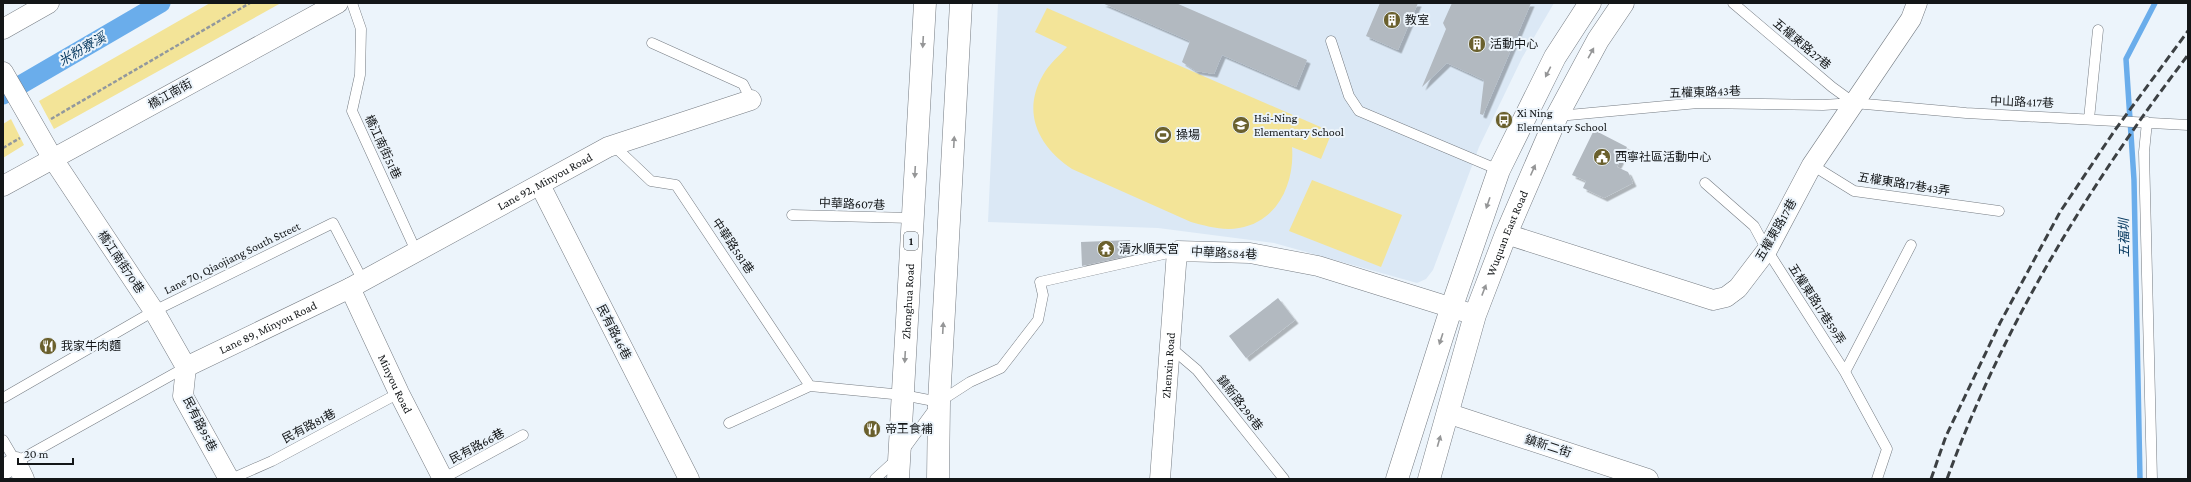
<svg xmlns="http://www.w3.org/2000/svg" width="2191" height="482" font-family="'Crimson Pro','Noto Sans TC',serif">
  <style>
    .built { fill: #dbe8f5 }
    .green { fill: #f3e498 }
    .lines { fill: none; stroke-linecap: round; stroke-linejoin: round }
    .stream { stroke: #6aadeb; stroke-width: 5.5 }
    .canal { stroke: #6aadeb; stroke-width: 19 }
    .building { fill: #b2b9c0; filter: url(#shadow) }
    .service-casing { stroke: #767c83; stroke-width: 11 }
    .minor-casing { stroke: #767c83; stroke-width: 21 }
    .tertiary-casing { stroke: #767c83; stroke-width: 23 }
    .primary-casing { stroke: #767c83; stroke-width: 23 }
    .path { stroke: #92989d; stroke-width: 2.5; stroke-dasharray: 4 2; stroke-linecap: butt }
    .service { stroke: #fff; stroke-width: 10 }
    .minor { stroke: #fff; stroke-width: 20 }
    .tertiary { stroke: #fff; stroke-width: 22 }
    .primary { stroke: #fff; stroke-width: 22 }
    .rail { stroke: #3c4043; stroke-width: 3; stroke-dasharray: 8 4; stroke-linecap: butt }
    .oneway { fill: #959697 }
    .labels { text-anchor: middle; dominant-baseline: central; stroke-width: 4; stroke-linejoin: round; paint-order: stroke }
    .shield { fill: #ecf4fb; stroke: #54595c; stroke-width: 1 }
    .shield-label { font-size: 11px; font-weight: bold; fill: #131618 }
    .poi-label { font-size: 12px; fill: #131618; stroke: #ecf4fb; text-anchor: start }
    .street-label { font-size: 12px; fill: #131618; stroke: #ecf4fb }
    .water-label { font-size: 13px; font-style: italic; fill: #00345b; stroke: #ecf4fb }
  </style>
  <defs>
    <filter id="shadow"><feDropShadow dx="3.5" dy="3.5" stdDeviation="0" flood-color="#0004"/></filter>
  </defs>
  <rect width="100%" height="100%" fill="#ecf4fb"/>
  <path class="built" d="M998,3h556l-32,55 -43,89 -46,123 -7,9 -9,4 -143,-40 -116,-15 -170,-6z"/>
  <path class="green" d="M210,3h71l-227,126 -15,-28z
    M1047,8l285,124 -11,27 -29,-12c3,35 -14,75 -53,81 -16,3 -33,-2 -48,-6l-119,-53c-33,-22 -51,-56 -29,-94 6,-11 16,-19 24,-28l-32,-15z
    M11,119l13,26 -21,13v-34z
    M1312,180l90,35 -21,52 -92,-36z"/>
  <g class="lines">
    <path class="stream" d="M2140,479l-6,-299 -8,-121 29,-56"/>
    <path class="canal" d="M3,95l158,-92"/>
  </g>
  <path class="building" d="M1102,3h74l131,57 -11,27 -74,-32 -8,19 -18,-3 -14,-9 8,-21z
    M1380,3h38l-20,47 -32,-14z
    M1452,3h79l-48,112 -3,-1 4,-34 -37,-17 -25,24 24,-58 -3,-6z
    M1594,130l33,17 -10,20 11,5 5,11 -29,15 -21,-10 3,-7 -14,-6z
    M1130,240l2,15 -50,11 -1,-24z
    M1278,298l17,22 -49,38 -17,-22z"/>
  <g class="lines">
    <defs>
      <path id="service" d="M352,3l9,26 -1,46 -8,36 64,140
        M1733,3l99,84 22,16
        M1331,41l18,55 10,15 140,59
        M652,43l91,41 8,16
        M1558,116l140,-13 125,2 31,-2 112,10 222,12
        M2089,119l9,-89
        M2147,122l-3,30 8,327
        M613,145l38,36 25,4 134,201 93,9 36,7
        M1812,165l42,26 145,20
        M1705,183l49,43 13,24 78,122 42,77 -10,30
        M792,215l120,3
        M1170,347l27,23 87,109
        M1845,372l66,-127
        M3,398l151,-87 179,-88 30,58
        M729,423l81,-37
        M3,440l13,22 170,-95
        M231,479l41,-18 127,-68
        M442,479l81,-44
        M875,479l23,-21 41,-56 31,-20 31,-14 37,-48 5,-25 -3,-13 137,-31"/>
      <g id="minor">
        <path d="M3,29l46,-26"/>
        <path d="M3,72l50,87 101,152 32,56"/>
        <path d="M540,185l149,294"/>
        <path d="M3,186l335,-183"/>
        <path d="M1506,234l207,66 13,-3 12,-9 29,-38 45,-85 99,-146 6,-16"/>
        <path id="s1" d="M350,288l49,105 44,86"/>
        <path id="s2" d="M186,367l164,-79 258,-141 143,-47"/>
        <path d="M186,367l-3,29 46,83"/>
        <path d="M1447,413l201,66"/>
        <path d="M3,470l13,-8 8,17"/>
        <path id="s3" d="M1160,479l17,-228 73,2 68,13 157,49"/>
      </g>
      <g id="tertiary">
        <path d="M1397,479l54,-170 48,-139 56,-113 35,-54"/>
        <path id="s4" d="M1429,479l46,-164 31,-81 51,-118 41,-76 25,-37"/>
      </g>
      <g id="primary">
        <path id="s5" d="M898,479l27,-476"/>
        <path d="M938,479l1,-77 22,-399"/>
      </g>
    </defs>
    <use href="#service" class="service-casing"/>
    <use href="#minor" class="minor-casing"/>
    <use href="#tertiary" class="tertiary-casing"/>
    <use href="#primary" class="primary-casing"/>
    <path class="path" d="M51,119l199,-116
      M3,148l17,-10"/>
    <use href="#service" class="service"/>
    <use href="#minor" class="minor"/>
    <use href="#tertiary" class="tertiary"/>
    <use href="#primary" class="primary"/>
    <path class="rail" d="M1931,479l15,-43 54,-113 60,-111 55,-82 73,-99
      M1947,479c56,-154 142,-294 241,-424"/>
  </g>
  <defs><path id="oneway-solid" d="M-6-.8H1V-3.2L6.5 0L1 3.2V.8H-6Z"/></defs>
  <g class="oneway">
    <use href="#oneway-solid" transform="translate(923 42) rotate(93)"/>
    <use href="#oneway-solid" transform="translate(1591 53) rotate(-61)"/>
    <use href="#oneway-solid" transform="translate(1548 72) rotate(117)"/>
    <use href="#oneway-solid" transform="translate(954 142) rotate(-87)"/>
    <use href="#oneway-solid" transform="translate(1533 170) rotate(-66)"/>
    <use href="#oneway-solid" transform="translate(915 172) rotate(93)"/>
    <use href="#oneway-solid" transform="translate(1488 203) rotate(109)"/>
    <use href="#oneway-solid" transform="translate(1484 290) rotate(-69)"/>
    <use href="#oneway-solid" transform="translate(943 328) rotate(-87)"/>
    <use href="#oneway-solid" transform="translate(1441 339) rotate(108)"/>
    <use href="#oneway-solid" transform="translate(905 357) rotate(93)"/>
    <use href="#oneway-solid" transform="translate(1439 441) rotate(-74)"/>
  </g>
  <defs>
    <symbol id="building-disc" viewBox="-11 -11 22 22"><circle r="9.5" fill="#6a602d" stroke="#ecf4fb"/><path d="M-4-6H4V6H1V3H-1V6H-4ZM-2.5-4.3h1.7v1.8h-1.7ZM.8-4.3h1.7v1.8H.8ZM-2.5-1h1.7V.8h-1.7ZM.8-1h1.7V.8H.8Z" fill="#fff"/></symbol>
    <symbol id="bus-disc" viewBox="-11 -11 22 22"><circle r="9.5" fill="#6a602d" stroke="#ecf4fb"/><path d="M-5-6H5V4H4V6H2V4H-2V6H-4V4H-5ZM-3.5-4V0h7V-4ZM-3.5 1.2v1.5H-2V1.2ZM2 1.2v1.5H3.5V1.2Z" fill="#fff"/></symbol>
    <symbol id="school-disc" viewBox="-11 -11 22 22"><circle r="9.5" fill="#6a602d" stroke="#ecf4fb"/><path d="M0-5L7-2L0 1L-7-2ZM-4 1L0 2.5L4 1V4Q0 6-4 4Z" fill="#fff"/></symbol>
    <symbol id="stadium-disc" viewBox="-11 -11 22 22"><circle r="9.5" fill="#6a602d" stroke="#ecf4fb"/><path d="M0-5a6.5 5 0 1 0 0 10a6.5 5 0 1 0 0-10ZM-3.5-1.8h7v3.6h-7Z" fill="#fff"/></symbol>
    <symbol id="civic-disc" viewBox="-11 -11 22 22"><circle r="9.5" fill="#6a602d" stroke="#ecf4fb"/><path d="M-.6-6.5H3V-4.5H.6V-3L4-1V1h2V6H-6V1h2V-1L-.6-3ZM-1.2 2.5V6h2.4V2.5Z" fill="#fff"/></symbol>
    <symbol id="temple-disc" viewBox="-11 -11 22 22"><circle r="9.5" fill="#6a602d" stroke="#ecf4fb"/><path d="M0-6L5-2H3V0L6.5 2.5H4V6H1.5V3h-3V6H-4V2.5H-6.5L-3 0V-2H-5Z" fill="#fff"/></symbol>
    <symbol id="restaurant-disc" viewBox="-11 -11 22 22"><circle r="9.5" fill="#6a602d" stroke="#ecf4fb"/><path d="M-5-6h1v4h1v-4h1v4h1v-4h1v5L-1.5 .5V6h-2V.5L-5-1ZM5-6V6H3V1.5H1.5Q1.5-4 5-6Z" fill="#fff"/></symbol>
  </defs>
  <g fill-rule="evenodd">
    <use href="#building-disc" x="1382" y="10" width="20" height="20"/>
    <use href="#building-disc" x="1467" y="34" width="20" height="20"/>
    <use href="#bus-disc" x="1494" y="110" width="20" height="20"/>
    <use href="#school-disc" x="1231" y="115" width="20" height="20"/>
    <use href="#stadium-disc" x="1153" y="125" width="20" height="20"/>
    <use href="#civic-disc" x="1592" y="147" width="20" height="20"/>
    <use href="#temple-disc" x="1096" y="239" width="20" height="20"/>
    <use href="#restaurant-disc" x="38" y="336" width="20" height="20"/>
    <use href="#restaurant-disc" x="862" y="419" width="20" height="20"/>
  </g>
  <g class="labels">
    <rect class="shield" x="904" y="232" width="14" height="18" rx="3"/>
    <g class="shield-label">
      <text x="911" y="241">1</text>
    </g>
    <g class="poi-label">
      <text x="1405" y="20">教室</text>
      <text x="1490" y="44">活動中心</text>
      <text x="1517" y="113">Xi Ning<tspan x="1517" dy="14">Elementary School</tspan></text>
      <text x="1254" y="118">Hsi-Ning<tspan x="1254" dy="14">Elementary School</tspan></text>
      <text x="1176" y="135">操場</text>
      <text x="1615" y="157">西寧社區活動中心</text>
      <text x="1119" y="249">清水順天宮</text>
      <text x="61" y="346">我家牛肉麵</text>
      <text x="885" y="429">帝王食補</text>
    </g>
    <g class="street-label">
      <text transform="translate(1802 44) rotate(40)">五權東路27巷</text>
      <text transform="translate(1705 92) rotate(-2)">五權東路43巷</text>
      <text transform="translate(170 94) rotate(-29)">橋江南街</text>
      <text transform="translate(2022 102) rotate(2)">中山路417巷</text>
      <text transform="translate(383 147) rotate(65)">橋江南街51巷</text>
      <text stroke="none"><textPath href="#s2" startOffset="404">Lane 92, Minyou Road</textPath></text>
      <text transform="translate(1904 184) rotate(9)">五權東路17巷43弄</text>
      <text transform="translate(852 204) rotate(2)">中華路607巷</text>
      <text transform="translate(1776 230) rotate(-60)">五權東路17巷</text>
      <text stroke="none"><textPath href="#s4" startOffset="258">Wuquan East Road</textPath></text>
      <text transform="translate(733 246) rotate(56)">中華路581巷</text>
      <text transform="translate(1224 253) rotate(3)">中華路584巷</text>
      <text transform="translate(232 258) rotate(-26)">Lane 70, Qiaojiang South Street</text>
      <text transform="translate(121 262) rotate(56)">橋江南街70巷</text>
      <text stroke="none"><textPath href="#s5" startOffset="178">Zhonghua Road</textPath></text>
      <text transform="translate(1817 304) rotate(57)">五權東路17巷59弄</text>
      <text stroke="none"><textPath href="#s2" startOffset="91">Lane 89, Minyou Road</textPath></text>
      <text transform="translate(614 332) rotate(63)">民有路46巷</text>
      <text stroke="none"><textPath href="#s3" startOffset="114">Zhenxin Road</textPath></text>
      <text stroke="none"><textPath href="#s1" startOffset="106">Minyou Road</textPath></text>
      <text transform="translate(1240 403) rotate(52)">鎮新路298巷</text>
      <text transform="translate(200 424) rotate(63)">民有路95巷</text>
      <text transform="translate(309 426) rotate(-28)">民有路81巷</text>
      <text transform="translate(477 446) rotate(-28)">民有路66巷</text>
      <text transform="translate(1548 446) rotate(18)">鎮新二街</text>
    </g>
    <g class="water-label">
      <text transform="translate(82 49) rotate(-30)">米粉寮溪</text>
      <text transform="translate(2124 238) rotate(-91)">五福圳</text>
    </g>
  </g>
  <rect width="2191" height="482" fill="none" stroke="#131618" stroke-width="8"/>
  <path d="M18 458v6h55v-6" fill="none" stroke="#131618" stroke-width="2"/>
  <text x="24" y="458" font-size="12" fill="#131618" stroke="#ecf4fb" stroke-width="3" paint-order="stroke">20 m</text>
</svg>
